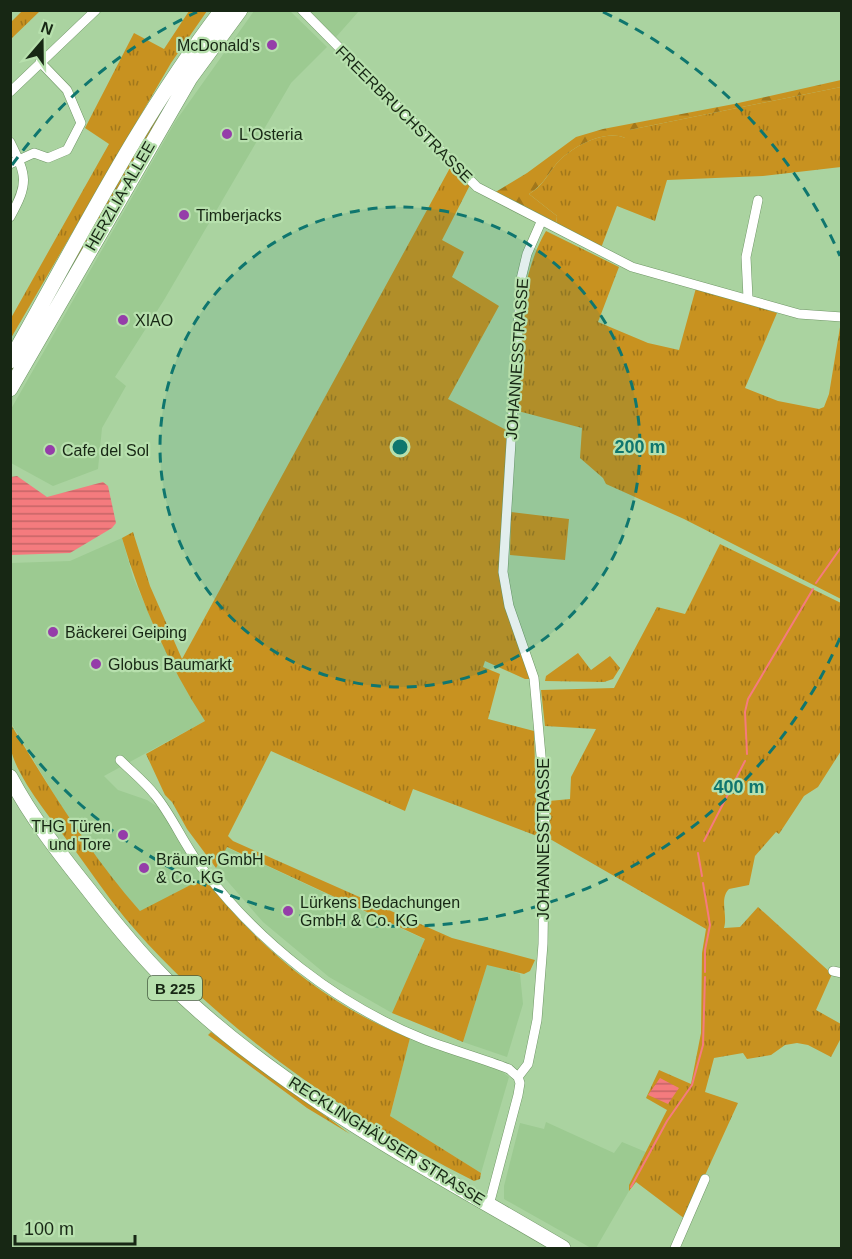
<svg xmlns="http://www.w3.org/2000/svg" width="852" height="1259" font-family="Helvetica,sans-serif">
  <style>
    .built { fill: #9cca91 }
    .grass { fill: url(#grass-tufts) }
    .forest { fill: url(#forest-firs) }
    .water { fill: url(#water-rules) }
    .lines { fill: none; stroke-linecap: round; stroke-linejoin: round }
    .stream { stroke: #f47b7e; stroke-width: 2 }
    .street-casing { stroke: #6f9666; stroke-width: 10 }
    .primary-casing { stroke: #6f9666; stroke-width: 16 }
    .street { stroke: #fff; stroke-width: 9 }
    .primary { stroke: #fff; stroke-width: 15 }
    .ring { fill: none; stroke: #0f766e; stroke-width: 3; stroke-dasharray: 10 8 }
    .poi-dot { fill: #953da9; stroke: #b7e0ad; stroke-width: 2 }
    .labels { text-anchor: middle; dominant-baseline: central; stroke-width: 4.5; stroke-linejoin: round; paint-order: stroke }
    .shield { fill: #b7e0ad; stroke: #475e42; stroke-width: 1.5 }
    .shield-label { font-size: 15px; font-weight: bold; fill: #172714 }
    .poi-label { font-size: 16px; fill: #172714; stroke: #b7e0ad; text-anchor: start }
    .street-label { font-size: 16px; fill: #172714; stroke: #b7e0ad }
    .centre { fill: #0f766e; stroke: #b7e0ad; stroke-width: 3 }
    .ring-label { font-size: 18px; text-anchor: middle; font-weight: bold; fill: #0f766e; stroke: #b7e0ad; stroke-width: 4.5; stroke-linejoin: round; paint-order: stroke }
  </style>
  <defs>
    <pattern id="grass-tufts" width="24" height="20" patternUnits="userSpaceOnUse" patternTransform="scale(1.5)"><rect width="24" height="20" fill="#c89220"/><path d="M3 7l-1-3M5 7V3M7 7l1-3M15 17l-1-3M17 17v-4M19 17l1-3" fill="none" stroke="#a1771b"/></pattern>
    <pattern id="forest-firs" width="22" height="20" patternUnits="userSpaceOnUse" patternTransform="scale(1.5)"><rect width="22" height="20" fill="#c89220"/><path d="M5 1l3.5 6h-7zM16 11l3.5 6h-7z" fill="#a1771b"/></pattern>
    <pattern id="water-rules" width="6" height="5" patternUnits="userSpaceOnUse" patternTransform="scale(1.5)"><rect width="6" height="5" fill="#f47b7e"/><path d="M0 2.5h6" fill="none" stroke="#c56566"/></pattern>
  </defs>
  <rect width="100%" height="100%" fill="#aad3a0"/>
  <path class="built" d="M254,11h36l37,36 -36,36 -127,217 -49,77 11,9 -24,42 -4,41 -45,17 -42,-23v-54l164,-287z
    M308,11h51l-23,26z
    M122,538l11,39 29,67 43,77 -101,55 14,14 29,10 11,7 46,71 -63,34 -34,-38 -29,-40 -67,-111v-160l59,-2z
    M226,847l200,93 -34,73 -63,-36 -66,-55 -47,-54z
    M487,964l33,10 3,30 -16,53 -44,-15z
    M410,1038l90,32 9,7 -28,96 -91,-57z
    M546,1122l68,31 8,-11 24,10 -17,39 -33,57h-5l-87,-49v-13l16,-63 24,6z"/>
  <path class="grass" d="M22,11h18l-29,28v-17z
    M189,11h18l-36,52 -160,275v-20l98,-174 -24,-16 49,-95 30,16z
    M190,63l-179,316v-9l118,-209z
    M841,87v80l-78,9 -96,4 -12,41 -38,-15 -16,42 -45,-22 1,-10 -28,-22c14,-8 18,-19 28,-31 15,-16 47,-34 68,-25l4,-8z
    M451,166l19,19 -28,55 22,12 -12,25 47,29 -51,93 60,32 -8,142 29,103v3h-4l-40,-18 -2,6 17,7 -12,45 46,12 3,105 -124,-47 -8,22 -134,-60 -43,85 5,5 219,97 83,22 -5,11 -6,3 -37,-9 -24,77 -71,-29 33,-74 -198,-92 -11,21 -29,-39 -15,-27 -7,-7 -19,-41 59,-33c-37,-57 -64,-118 -83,-183l11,-6 17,54 32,73z
    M546,231l73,36 -21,55 50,21 31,7 17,-62 81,25 -32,75 33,13 41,8 5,-2 5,-13 12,-73v278l-157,-80 -78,-35 -3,-6 -23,-20 2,-30 -64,-17c2,-60 -3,-127 28,-180z
    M511,512l58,7 -4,41 -55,-5z
    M720,544l121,59v148l-23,36 -14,9 -25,38 -3,-2 -21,24 -6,29 -20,4c-10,10 -1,26 -5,39l16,-1 18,-20 74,67 -16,36 25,14v14l-10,19 -23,-12 -11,-2 -12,2 -14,10 -24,4 -4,-6 -29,5 -9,34 33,11 -53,116 -49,-37 -7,9v-6l38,-75 -21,-12 13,-28 32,14 10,-51 1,-80 4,-24 -156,-90 -1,-38 21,-2 1,-22 25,-48 -51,-3 -4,-36 73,-2 43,-81 28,7z
    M578,653l13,17 19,-14 10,12 -7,11 -9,3 -59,-1 1,-5z
    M10,723c40,66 79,130 130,188l64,-33c53,68 124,129 206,160l-20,78 91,57 -1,6 -6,2c-129,-65 -255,-152 -349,-263 -18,-22 -34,-46 -51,-69 -19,-25 -56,-69 -63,-99 -2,-8 0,-19 -1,-27z
    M211,1032l139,102 -43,-26 -99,-73z"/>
  <path class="forest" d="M841,80v7l-212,43 2,16 -3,4 -4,-2 1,-10c-21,-9 -53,9 -68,25 -10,12 -14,22 -28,31l28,22 -1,10 -62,-33 33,-20 49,-36 27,-8 131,-25z"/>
  <path class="water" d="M17,476l30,21 56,-15 5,4 8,37 -4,5 -42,25 -59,2v-78z
    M660,1078l19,10 -11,16 -20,-9z"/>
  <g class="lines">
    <path class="stream" d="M816,583l26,-37
      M747,754l-2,-42 3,-13 65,-110
      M704,841l41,-80
      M698,853l4,23
      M703,883l7,42 -5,25v22
      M631,1187l36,-66 25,-36 11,-40 2,-68"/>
    <defs>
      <path id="street" d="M302,10l175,177 155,80 167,47 43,3
        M10,92l86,-82
        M10,142c17,34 19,41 0,75
        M10,164l24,-11 14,5 19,-8 14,-27 -14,-33 -27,-28
        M748,298l-2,-41 12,-57
        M120,760c11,11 25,22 35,35 18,22 29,50 47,73 56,74 134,136 221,171 28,11 58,19 86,30l9,8
        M833,971l9,2
        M518,1077l10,-13 9,-44 6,-76 2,-144 -11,-122 -25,-72 -6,-34 18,-293 6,-25 14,-32
        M489,1205l29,-110 2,-12 -2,-6
        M675,1248l30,-69"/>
      <path id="primary" d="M10,361c67,-118 129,-243 212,-351
        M10,389l180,-311 50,-68
        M10,777c21,40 50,77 78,112 24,31 49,62 77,90 114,113 261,188 398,269"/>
    </defs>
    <use href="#street" class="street-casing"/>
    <use href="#primary" class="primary-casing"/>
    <use href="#street" class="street"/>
    <use href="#primary" class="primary"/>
  </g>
  <circle cx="400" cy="447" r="240" fill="#0f766e" fill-opacity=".12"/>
  <g class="ring">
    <circle cx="400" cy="447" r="240"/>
    <path d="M840 638A480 480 0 0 1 12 729M12 165A480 480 0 0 1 197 12M603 12A480 480 0 0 1 840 256"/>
  </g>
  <g class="poi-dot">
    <circle cx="272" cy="45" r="6"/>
    <circle cx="227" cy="134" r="6"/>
    <circle cx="184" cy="215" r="6"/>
    <circle cx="123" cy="320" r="6"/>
    <circle cx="50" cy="450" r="6"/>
    <circle cx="53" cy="632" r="6"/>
    <circle cx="96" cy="664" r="6"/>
    <circle cx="123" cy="835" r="6"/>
    <circle cx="144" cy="868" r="6"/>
    <circle cx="288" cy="911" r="6"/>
  </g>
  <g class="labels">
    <rect class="shield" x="148" y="976" width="54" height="24" rx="4.5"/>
    <g class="shield-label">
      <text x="175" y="988">B 225</text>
    </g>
    <g class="poi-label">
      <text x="260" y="45" text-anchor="end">McDonald's</text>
      <text x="239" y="134">L'Osteria</text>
      <text x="196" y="215">Timberjacks</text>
      <text x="135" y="320">XIAO</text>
      <text x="62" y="450">Cafe del Sol</text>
      <text x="65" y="632">Bäckerei Geiping</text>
      <text x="108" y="664">Globus Baumarkt</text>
      <text x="111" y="826" text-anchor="end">THG Türen<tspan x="111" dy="18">und Tore</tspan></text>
      <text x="156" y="859">Bräuner GmbH<tspan x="156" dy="18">&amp; Co. KG</tspan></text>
      <text x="300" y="902">Lürkens Bedachungen<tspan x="300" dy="18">GmbH &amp; Co. KG</tspan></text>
    </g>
    <g class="street-label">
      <text transform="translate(404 114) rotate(45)">FREERBRUCHSTRASSE</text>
      <text transform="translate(120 196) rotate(-60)">HERZLIA-ALLEE</text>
      <text transform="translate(517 359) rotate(-86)">JOHANNESSTRASSE</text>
      <text transform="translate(543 839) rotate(-90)">JOHANNESSTRASSE</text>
      <text transform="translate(387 1141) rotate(32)">RECKLINGHÄUSER STRASSE</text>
    </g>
  </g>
  <circle cx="400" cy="447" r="9" class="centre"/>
  <g class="ring-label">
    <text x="640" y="453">200 m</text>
    <text x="739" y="793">400 m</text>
  </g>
  <rect width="852" height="1259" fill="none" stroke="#172714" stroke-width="24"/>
  <g transform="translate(42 42) rotate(20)" stroke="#b7e0ad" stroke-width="4.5" paint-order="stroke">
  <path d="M0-4.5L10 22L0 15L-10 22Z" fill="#172714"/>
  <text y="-9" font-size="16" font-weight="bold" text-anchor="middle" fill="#172714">N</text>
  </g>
  <path d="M15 1235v9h120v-9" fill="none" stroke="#172714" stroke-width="3"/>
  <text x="24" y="1235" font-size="18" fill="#172714" stroke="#b7e0ad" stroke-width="4.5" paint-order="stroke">100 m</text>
</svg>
